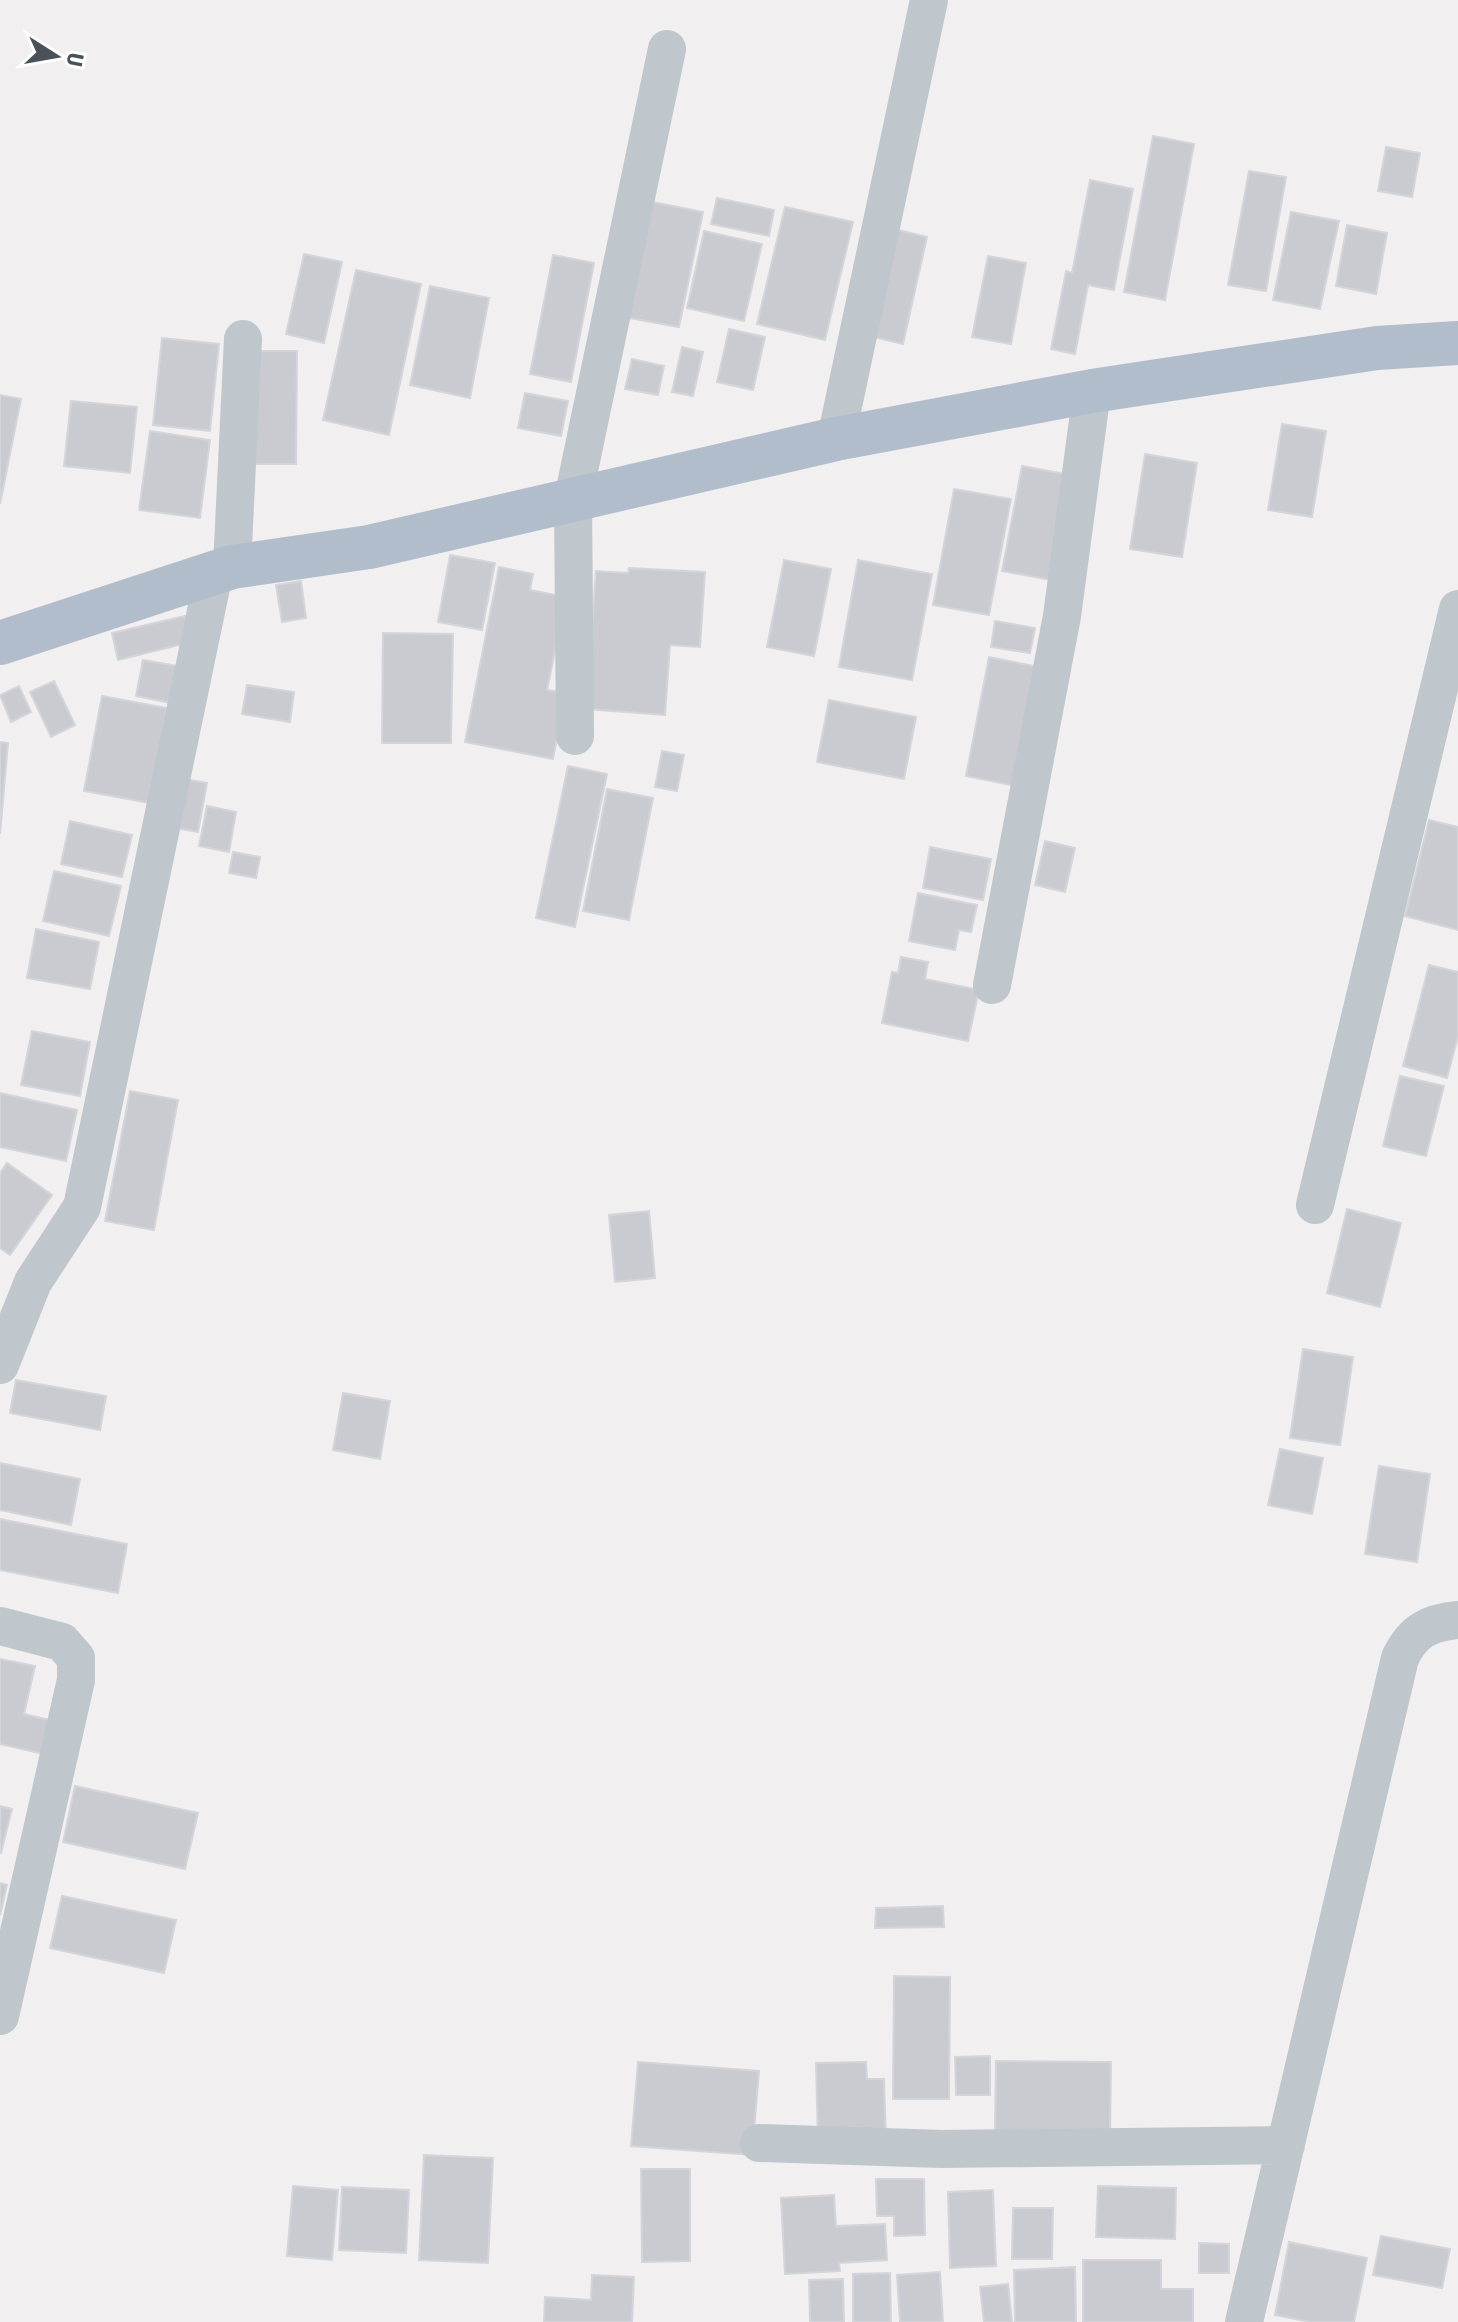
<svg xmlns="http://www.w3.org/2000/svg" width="1458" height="2322" font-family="'Fira Sans Condensed',sans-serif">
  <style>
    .building { fill: #cacbd1; stroke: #d4d5da; stroke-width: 2 }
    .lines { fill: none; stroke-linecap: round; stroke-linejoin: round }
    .minor { stroke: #bfc6cc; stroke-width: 38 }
    .major { stroke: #b2bdcb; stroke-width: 44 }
  </style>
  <rect width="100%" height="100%" fill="#f1efef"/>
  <path class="building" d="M1153,136l41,8 -29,156 -41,-8z
    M1386,147l34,6 -8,44 -34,-6z
    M1249,171l37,6 -20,114 -38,-6z
    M1090,180l43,9 -19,101 -26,-5 -13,69 -24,-5 15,-78 6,2z
    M717,198l57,12 -5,26 -58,-12z
    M648,201l55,11 -24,115 -55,-10z
    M785,207l68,15 -28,118 -68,-16z
    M1291,212l48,9 -19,88 -47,-9z
    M1347,225l40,8 -11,61 -40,-8z
    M890,228l37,9 -24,107 -37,-9z
    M704,231l58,13 -18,77 -57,-13z
    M304,254l38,8 -18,81 -38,-9z
    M553,255l41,8 -23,119 -41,-8z
    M988,256l38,7 -15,81 -39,-7z
    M356,270l65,14 -32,151 -66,-15z
    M430,286l59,12 -19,100 -60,-13z
    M729,329l36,8 -12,53 -36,-8z
    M162,338l57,6 -9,87 -57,-6z
    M682,347l21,5 -10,44 -21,-4z
    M249,351h48l-1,113h-48z
    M632,359l32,7 -6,29 -33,-6z
    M525,393l43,8 -7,35 -43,-8z
    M0,395l21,4 -21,105z
    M71,401l66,6 -7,66 -66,-7z
    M1282,424l44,7 -14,86 -44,-7z
    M150,431l60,9 -10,78 -61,-8z
    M1145,454l52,9 -15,94 -52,-8z
    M1022,466l54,10 -19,105 -55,-10z
    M954,489l57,10 -22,116 -56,-10z
    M450,555l45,8 -13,67 -44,-8z
    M784,560l47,9 -17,87 -47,-9z
    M858,560l74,14 -20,106 -73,-13z
    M499,567l34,7 -3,16 36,7 -19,93 19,3 -13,66 -88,-17z
    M629,568l76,4 -5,75 -30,-2 -5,70 -79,-6 10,-138 32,2z
    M301,581l5,37 -24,4 -6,-37z
    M185,616l6,26 -73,18 -6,-27z
    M995,621l40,7 -5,25 -39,-6z
    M383,633l70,1 -2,109h-69z
    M989,657l55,11 -23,119 -55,-11z
    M143,660l35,6 -7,37 -35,-7z
    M54,681l21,44 -24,12 -21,-45z
    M247,685l47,7 -4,30 -48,-8z
    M19,686l12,26 -20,10 -11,-27z
    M102,696l65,12 -17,95 -66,-12z
    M829,700l87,17 -12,62 -87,-17z
    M0,742l8,1 -8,91z
    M662,751l22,4 -7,36 -22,-4z
    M568,766l39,8 -32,153 -39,-9z
    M186,779l21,4 -9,49 -22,-4z
    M607,789l46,9 -24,122 -46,-9z
    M207,806l29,6 -7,40 -30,-6z
    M1429,820l29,7v103l-53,-14z
    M70,821l62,14 -10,42 -61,-13z
    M1045,841l30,7 -10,44 -30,-7z
    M930,847l61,12 -8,41 -60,-12z
    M233,852l27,5 -4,21 -27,-5z
    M54,871l67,15 -12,50 -66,-15z
    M918,893l59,12 -6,27 -12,-2 -4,20 -46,-9z
    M36,929l63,13 -9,47 -63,-11z
    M901,957l27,5 -3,17 54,11 -11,51 -86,-18 10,-51 6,1z
    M1429,965l29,7v64l-11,42 -44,-12z
    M32,1031l58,11 -10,54 -59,-11z
    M1400,1076l44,10 -18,70 -43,-10z
    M130,1091l48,9 -24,130 -49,-9z
    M0,1093l77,17 -11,51 -66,-14z
    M7,1163l45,32 -42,60 -10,-7v-75z
    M1347,1209l54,14 -21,84 -53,-14z
    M649,1211l6,67 -40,4 -6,-67z
    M1303,1349l50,8 -13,88 -50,-7z
    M16,1380l90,16 -6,34 -90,-17z
    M343,1393l47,8 -10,58 -47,-9z
    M1280,1449l43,9 -11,56 -44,-9z
    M0,1463l80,16 -9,46 -71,-15z
    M1379,1466l51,8 -13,88 -52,-8z
    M0,1519l127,25 -9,49 -118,-23z
    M0,1659l35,7 -11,48 26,6 -6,34 -44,-10z
    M75,1786l123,27 -13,56 -122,-27z
    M0,1806l12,3 -11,44h-1z
    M0,1883l7,2 -7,30z
    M62,1896l114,24 -12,53 -114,-25z
    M943,1906l1,21 -69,1 1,-20z
    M894,1976l56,1 -1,122h-56z
    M990,2056v39h-34l-1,-38z
    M996,2061l115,1 -1,71 -115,-1z
    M638,2062l121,9 -7,84 -121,-9z
    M866,2062l1,17h17l2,64 -68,1 -2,-81z
    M424,2155l69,3 -5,105 -69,-3z
    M641,2169h49v92l-48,1z
    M876,2179h48l1,56 -31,1v-20h-17z
    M293,2186l45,4 -6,70 -45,-4z
    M1098,2186l78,2 -1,51 -79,-2z
    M342,2187l67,3 -3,63 -67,-3z
    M993,2190l3,76 -46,2 -2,-76z
    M834,2195l2,31 49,-2 2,36 -48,3 1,8 -55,3 -4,-76z
    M1013,2208h40l-1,51h-40z
    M1381,2236l69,13 -8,39 -69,-13z
    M1289,2242l78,16 -13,64h-44l-35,-7z
    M1199,2243l30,1v29h-30z
    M1083,2260h78v29h32v33h-110z
    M1075,2267l1,55h-61l-1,-52z
    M940,2272l3,50h-43l-3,-47z
    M890,2273l1,49h-38v-48z
    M592,2275l42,2 -2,45h-88l1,-25 46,3z
    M843,2279l1,43h-34l-1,-42z
    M1008,2284l4,38h-28l-4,-35z"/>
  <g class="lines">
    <path class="minor" d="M836,439l93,-439
      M232,567l11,-228
      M575,736l-2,-237 94,-450
      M992,985l70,-369 30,-225
      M1315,1205l143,-596
      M0,1365l33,-83 49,-75 132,-634
      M0,1626l62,16 14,16v22l-76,336
      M759,2143l183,6 344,-4
      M1244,2322l156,-664c13,-27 28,-35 58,-38"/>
    <path class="major" d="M0,643l232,-76 137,-20 467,-108 256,-48 285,-43 81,-5"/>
  </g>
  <g transform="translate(56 56) rotate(101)" stroke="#ffffff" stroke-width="6" paint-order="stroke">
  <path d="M0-6L14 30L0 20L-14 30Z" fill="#49525a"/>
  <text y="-12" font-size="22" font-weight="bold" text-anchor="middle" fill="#49525a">U</text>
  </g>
</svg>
